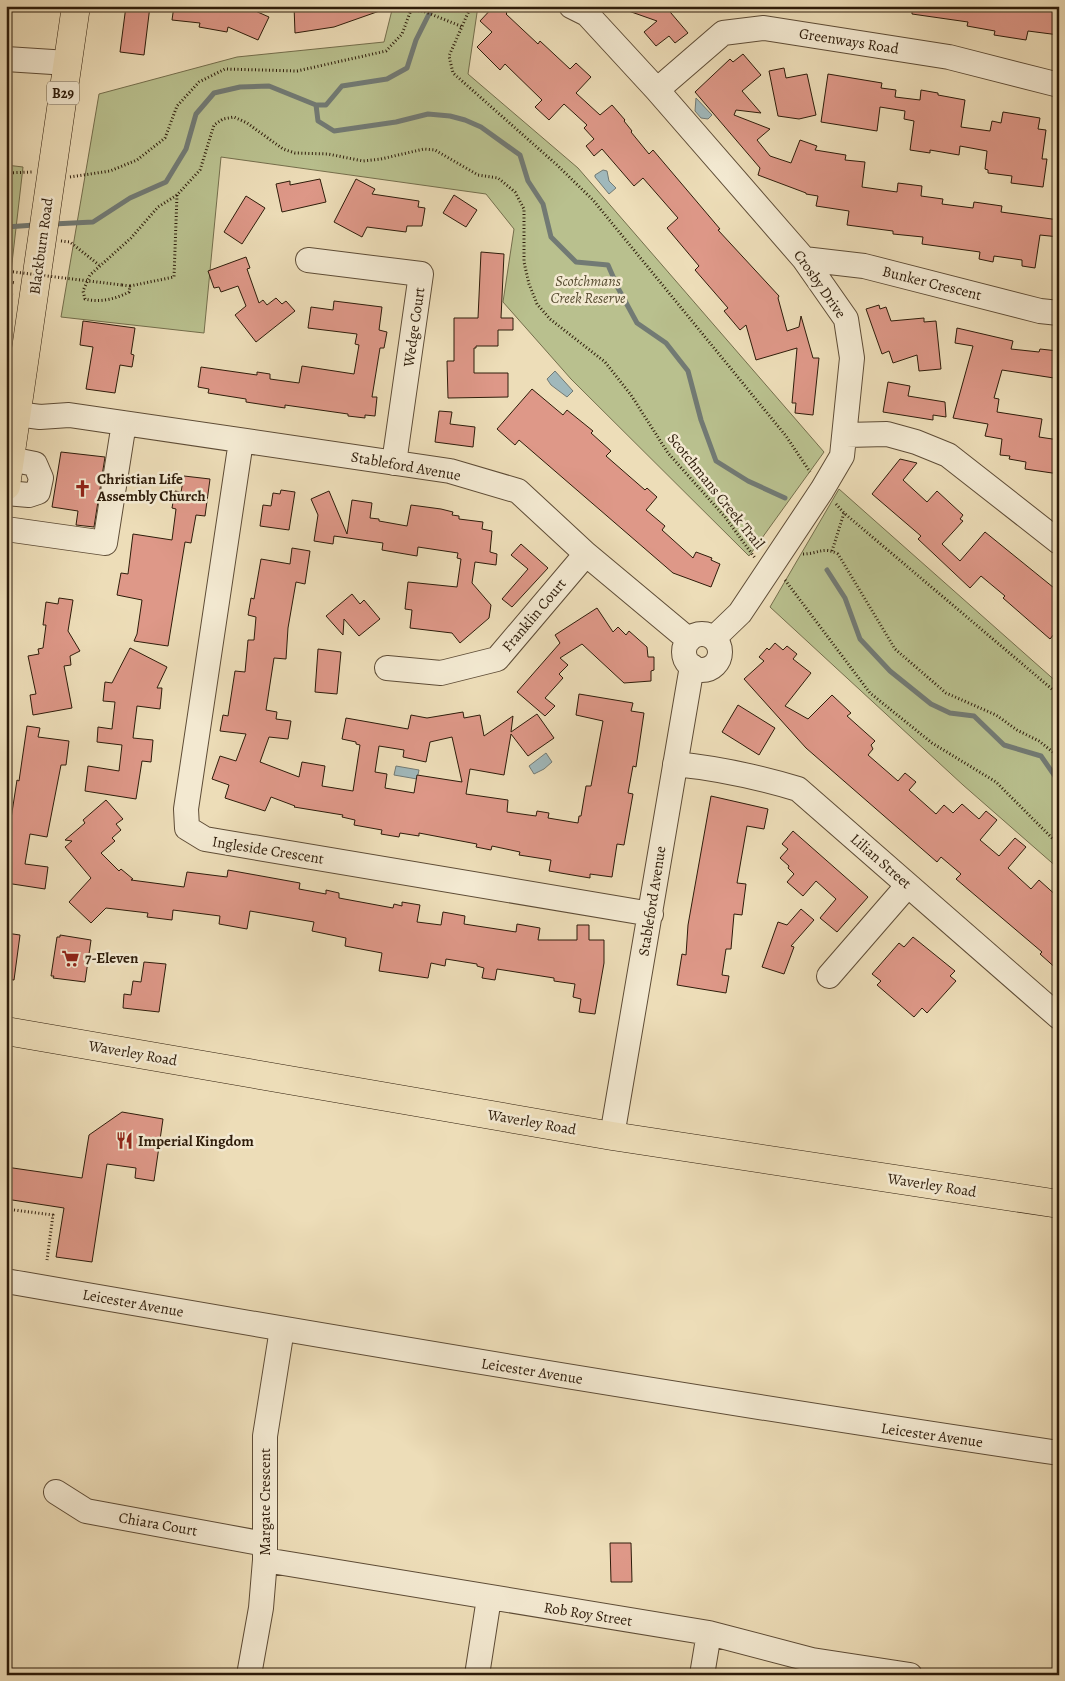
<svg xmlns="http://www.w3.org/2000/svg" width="1065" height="1681" font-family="Alegreya,serif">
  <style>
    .green { fill: #b9c08e; stroke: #746e4c }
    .water { fill: #a0b8bb; stroke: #727a74 }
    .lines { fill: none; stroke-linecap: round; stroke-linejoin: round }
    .stream { stroke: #727a74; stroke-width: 5 }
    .building { fill: #de9888; stroke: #2e1c0a; fill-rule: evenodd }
    .minor-casing { stroke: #5e4c36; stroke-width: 26 }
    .major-casing { stroke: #2e1c0a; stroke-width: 29 }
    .path { stroke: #2e1c0a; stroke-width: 3; stroke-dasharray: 1 2.5; stroke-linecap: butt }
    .minor { stroke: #f3e9d1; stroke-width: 24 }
    .major { stroke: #edddb8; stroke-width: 28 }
    .path-bridge { stroke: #2e1c0a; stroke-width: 3; stroke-dasharray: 1 2.5; stroke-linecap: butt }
    .labels { text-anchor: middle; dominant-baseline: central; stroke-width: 5; stroke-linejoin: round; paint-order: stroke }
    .shield { fill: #f3e9d1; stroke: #695a46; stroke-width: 1 }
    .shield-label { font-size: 14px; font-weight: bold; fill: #2e1c0a }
    .street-label { font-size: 15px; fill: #2e1c0a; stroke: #f3e9d1 }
    .park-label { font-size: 15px; font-style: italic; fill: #584d32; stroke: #f3e9d1 }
    .poi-label { font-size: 15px; font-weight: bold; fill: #2e1c0a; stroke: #f3e9d1; text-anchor: start }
  </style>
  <rect width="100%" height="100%" fill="#edddb8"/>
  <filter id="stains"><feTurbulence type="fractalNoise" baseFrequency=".004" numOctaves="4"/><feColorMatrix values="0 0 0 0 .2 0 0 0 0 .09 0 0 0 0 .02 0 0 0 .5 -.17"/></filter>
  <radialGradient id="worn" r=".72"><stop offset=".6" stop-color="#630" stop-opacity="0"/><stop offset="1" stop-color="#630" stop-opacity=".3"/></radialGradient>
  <path class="green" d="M393,6h85l-10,68 110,94 246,284 -75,104 -178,-177 -68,-77 11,-73 -28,-35 -265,-37 -17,176 -143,-16 38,-223 138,-37 147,-15z
    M6,165l17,2 -15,131h-2z
    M839,489l220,195v185l-96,-84 -193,-178z"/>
  <path class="water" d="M696,98l16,17 -4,4 -7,-1 -6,-7z
    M603,170l4,1 2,10 7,7 -7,6 -14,-17v-2z
    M555,371l18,20 -6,6 -16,-12 -4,-6z
    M546,753l6,9 -8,7 -10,5 -5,-8z
    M396,766l23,4 -2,9 -23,-4z"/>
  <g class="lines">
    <path class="stream" d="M316,105l2,16 16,10 62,-9 32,-8 22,2 15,4 16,7 39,28 8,26 15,23 8,33 25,25 32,3 10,23 19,35 29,20 22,28 13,49 15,41 32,20 37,17
      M53,224l40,-2 37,-24 36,-16 20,-33 10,-35 18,-21 26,-6 29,-1 47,19h10l16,-19 45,-7 20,-11 9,-28 17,-34
      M6,227l29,-2
      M827,570l18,28 15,41 30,32 41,33 19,9 24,3 30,29 37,11 18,26"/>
  </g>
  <path class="building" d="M126,6h24l-6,49 -24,-3z
    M174,6h70l25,11 -11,23 -30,-13 -1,5 -28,-5 1,-4 -28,-3z
    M294,6h93l1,2 -54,19 -39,6z
    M494,6h7l6,7 -1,1 32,30 2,-3 30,28 6,-6 15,14 -15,16 24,22 12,-10 13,15 -1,1 8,10 -1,1 18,22 4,-4 67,79 -2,1 61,66 -1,2 9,33 12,-4 2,-11 12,42h6l-6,57 -18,-2 1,-10h-4l5,-55 -41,12 -10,-35 -6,5 -16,-19 4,-3 -33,-38 4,-4 -32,-38 11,-10 -35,-40 -9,8 -32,-37 -8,7 -8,-10 8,-7 -10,-11 3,-3 -23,-21 -15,16 -14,-13 7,-7 -37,-36 -5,6 -23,-23 15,-15 -12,-11z
    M621,6h44l23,27 -13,10 -6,-7 -13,10 -12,-14 13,-11 -37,-13z
    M912,6h147v29l-31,-4 -2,9 -32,-5 1,-4 -28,-5 1,-4 -56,-8z
    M743,54l18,21 -19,16 19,22 -25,-3 -2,5 36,14 -13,11 13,16 21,7 9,-23 17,6 -2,4 31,5 -1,5 20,2 -3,25 35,5 1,-9 24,3 -1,10 22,3 -1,5 31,4 1,-6 28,4 -1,6 58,8v17l-19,-2 -5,33 -13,-2v-6l-28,-4 -1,6 -14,-3 1,-7 -58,-8 1,-7 -30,-3v-3l-46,-6 2,-14 -33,-5 2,-10 -12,-2v-1l-48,-18 2,-7 -65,-76 35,-33 3,3z
    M784,68l2,10 21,-4 9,41 -17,4 -21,-3 -9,-45z
    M828,74l54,9 -1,5 15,2 -1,7 25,3 1,-10 17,3v2l27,5 -4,27 29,4 2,-10 9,2 2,-11 37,6 -2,11 8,1 -4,29h5l-4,28 -32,-4 1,-7 -24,-3v-3l-3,-1 2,-18 -27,-5 -1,9 -29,-5v3l-20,-3 4,-29 -10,-2 1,-8 -25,-4 -3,24 -56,-9z
    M320,179l6,23 -44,10 -6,-28 14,-3v4z
    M356,179l19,10 -3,5 47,7 -1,6 7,1 -3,18h-15l-1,6 -39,-5 -5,10 -28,-15z
    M454,195l23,15 -11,17 -23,-14z
    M246,196l19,12 -23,36 -18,-12z
    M481,252l23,2 -3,64h12v12h-15v16h-22v2h-2v25h34v24l-60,1 -1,-37h7v-43h24z
    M246,257l4,11 -3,1 12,34 4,-3 4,5 9,-7 6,6 4,-3 9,10 -39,31 -21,-27 11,-9 -8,-20 -17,6 -2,-5 -5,1 -6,-17z
    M334,301l48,6 -3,23 8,2 -3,16h-4l-8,49h5l-2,19 -10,-1v3l-17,-2v-2l-63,-9v3l-39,-6v-3l-38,-6 1,-4 -11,-2 3,-20 56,8v-3l13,2v5l29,4 3,-17 52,8 5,-29 -4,-1 2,-10 -49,-6 3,-21 22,3z
    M879,305l1,4 6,-2 5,14 33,-3v4l12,-1 5,48 -22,2 -2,-16 -24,8 -4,-12 -7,3 -16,-45z
    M83,321l52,7 -4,26 3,1 -2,12 -12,-2 -5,28 -29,-4 7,-42 -13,-2z
    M957,328l56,13 -2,8 28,3 1,-3 18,2 -4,27 -52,-8 -8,28 5,1 -2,13 45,7 -3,18 20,3v34l-34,-5 1,-7 -17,-3 1,-3 -10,-1 2,-16 -17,-3 3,-12 -35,-6 20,-72 -18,-3z
    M888,382l22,4 -2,10 37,6 1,15 -13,-2v5l-50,-8z
    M532,389l31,26 4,-5 26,21 -2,2 20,18 -5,5 39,34 2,-2 10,9 -11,13 19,16 -3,4 31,28 3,-6 16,6 -1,2 9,4 -9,23 -38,-14 -154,-133 -4,5 -18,-16z
    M439,411l13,1 -2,12 25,3 -2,20 -38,-5z
    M61,452l44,5 -11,70 -18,-2 2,-14 -26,-4z
    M900,459l17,4 -14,17 24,22 10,-11 26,24 -3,4 3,2 -21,23 18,17 25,-29 74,60v36l-9,11 -47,-41 2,-2 -24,-20 -11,12 -52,-49 3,-3 -49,-42z
    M184,476l26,3 -5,37 -9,-1 -5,28 -6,-1 -17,104 -34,-5 3,-7 5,-34 -25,-5 4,-22 7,1 5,-40 39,6 4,-31 -4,-1 3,-17 6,1z
    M281,490l14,2 -6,38 -29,-4 3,-21 8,1 2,-13 7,1z
    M329,491l18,43 5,-34 20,3 -2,15 9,1v2l28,5 4,-21 30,4 12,3 -1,3 7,1v3l24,3 -1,7 10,2 -2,21 7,2 -1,11 -21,-3 -3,21 19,22 -2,13 -29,25 -8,-10 -42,-5 2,-18 -7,-1 3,-27 49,5 4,-28 -4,-1 1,-5 -40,-6 -1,9 -35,-6 1,-7 -49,-7 -1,8 -19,-3 4,-26 -7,-16z
    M521,544l27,24 -36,39 -10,-8 26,-30 -17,-14z
    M292,548l18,3 -5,33 -9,-2 -8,46 -2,31 -12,-1 -8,52 11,2 -1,7 15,2 -3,18 -19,-2 -9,25 39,15 3,-15 23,4 -3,20 31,5 7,-46 -4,-1v-2l-14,-3 4,-21 62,11 3,-14 16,3 36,-6 1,6 16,-3 4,21 29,-20 -2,16 26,-18 17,24 -26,18 -17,-22 -7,41 -34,-6 -4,25 42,6 -1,12 29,4 1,-5 12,2 -1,5 30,5 1,-7h2l5,-30h5l12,-65 -27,-6 3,-21 54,9 -2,8 13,2 -8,54 -3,-1 -5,27 5,1 -9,51 -7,-1 -5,33 -22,-3v4l-41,-7 2,-11 -32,-5 1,-3 -28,-6 -1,4 -15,-3 1,-3 -58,-11v3l-19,-3 -1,4 -18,-3 1,-4 -28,-5 1,-5 -13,-3 1,-2 -49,-8 1,-1 -24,-9 -6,14 -40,-13 4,-13 -17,-6 8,-23 16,5 10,-27 -26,-3 3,-16 5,1 7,-45 10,1 3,-32h6l2,-23 -8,-2 3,-17 3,1 7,-40 29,5zM452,737l10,45 -45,-7 -3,18 -29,-5 2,-14 -12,-2 4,-26 25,4 -1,7 23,5 4,-20z
    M352,594l8,10 4,-4 16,19 -21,17 -15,-17 -1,16 -17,-19z
    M59,598l14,2 -5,31 12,20 -10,5 1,9 -7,1 8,42 -39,7 -3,-20 6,-1 -8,-38 11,-2 -1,-5 5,-1 3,-23h-3l3,-23 12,2z
    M597,608l16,24 5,-5 8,8 3,-4 18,16 1,10h6v13l-3,1v10l-27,2 -42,-39 -22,14 8,7 -9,9 4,4 -18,20 10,8 -10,10 -28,-24 43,-49 -5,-8z
    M775,643l8,7 4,-4 10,8 -4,5 18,14 -26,33 23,13 24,-24 19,18 -4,3 28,25 -4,4 2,4 -5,6 30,26 7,-8 11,9 -7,8 27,24 8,-9 9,8 9,-9 17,15 7,-8 11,9 -17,20 19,16 16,-18 11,9 -18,21 23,21 8,-9 20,18v73l-19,-17 2,-2 -86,-73 5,-5 -20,-17 -4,5 -131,-114 -62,-69 20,-18 -5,-4 8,-9 2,2z
    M130,648l37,19 -10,21h5l-2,21 -23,-3 -4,32 20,2 -2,22 -9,-1 -6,38 -51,-8 3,-25 31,5 3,-26 -25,-3 1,-15 14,2 3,-27 -12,-1 2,-19 7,1z
    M318,649l23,3 -4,42 -22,-2z
    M738,705l37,23 -16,27 -37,-23z
    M27,726l13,2 -2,9 31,4 -3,24h-5l-14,72 -17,-3 -5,30 23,3 -3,22 -39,-6 3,-31 -3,-1 11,-71 2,1z
    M711,796l57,13 -4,20 -17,-3 -10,57 9,1 -4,31 -8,-1 -3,35h-5l-4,26 7,1 -3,17 -49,-8 5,-31 4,1 2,-30z
    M106,800l17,19 -7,5 5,6 -9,8 3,3 -14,12 18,18 2,-2 12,10 -2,1 53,7 3,-15 40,5 1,-7 72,13 -1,6 27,5v-4l13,3v5l54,10 1,-4 8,2v-4l18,3 -3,17 24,3 2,-13 22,4 -1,8 52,8 1,-8 23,4 -2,12h39v-15h12v15h15v23l-9,51 -16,-2 2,-13 -8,-2 2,-13 -21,-3v-3l-57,-9 -2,11 -13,-2 2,-10 -7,-2v-2l-31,-5 -1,7 -14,-3 -3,15 -49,-7 3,-18 -37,-7 1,-8 -34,-7 2,-9 -64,-11 -3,18 -28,-5 1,-8 -47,-6 -1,10 -25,-3 1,-4 -42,-5 -15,15 -22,-21 22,-24 -26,-31 7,-6 -7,-1 20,-17 -2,-3z
    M793,831l75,66 -31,35 -17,-14 16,-19 -20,-18 -13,15 -16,-14 7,-8 -6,-6 1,-2 -9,-8 8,-9 -6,-5z
    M801,909l13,11 -23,26 3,1 -10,27 -22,-7 16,-45 9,3z
    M6,933l14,2 -6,45 -8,-1z
    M60,935l31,5 -6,42 -32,-4 1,-2h-3l6,-39h3z
    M913,937l42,34 -5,5 6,5 -29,32 -5,-5 -8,9 -37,-32 4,-4 -9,-7 27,-31 5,4z
    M144,962l22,2 -7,48 -36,-4 1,-14 7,1 2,-14 8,1z
    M122,1112l41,7 -9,62 -19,-3 1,-10 -29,-4 -15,98 -36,-5 8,-49 -58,-9v-32l76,11 7,-43z
    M610,1543h21l1,39h-21z"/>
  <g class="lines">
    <defs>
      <path id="minor" d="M571,6l16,8 70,76 147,169 42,60 6,39 -10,98 -20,34 -82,123 -26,25
        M6,59l62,4
        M657,90l66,-57 41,-5 185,29 110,28
        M804,259l60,7 176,45 19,2
        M308,260l113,14 -27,189
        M17,414l23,3 29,-2 381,56 68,20 68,63 103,86
        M846,435l41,-1 29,8 32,13 111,87
        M241,441l-55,368 1,19 18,11 446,75
        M6,493l23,2 9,-3 3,-14 -6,-14 -25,-5
        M6,529l99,14 19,-120
        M684 652a18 18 0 1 1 36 0a18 18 0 1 1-36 0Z
        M387,668l54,5 56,-14 89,-105
        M675,764c41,4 83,13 123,25l261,228
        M829,976l79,-91
        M612,1136l80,-470
        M6,1281c350,61 701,120 1053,172
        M56,1492l30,19 179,33
        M265,1560l444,73 103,27 98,15
        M249,1675l12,-67 4,-48v-124l17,-107
        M477,1675l12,-77
        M702,1675l7,-42"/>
      <path id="major" d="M6,486l70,-480
        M6,1031l606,105 447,68"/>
    </defs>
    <use href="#minor" class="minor-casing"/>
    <use href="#major" class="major-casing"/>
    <path class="path" d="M471,6l-22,50 4,17 104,92 36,35 193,236 24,36
      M6,173l26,-1
      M70,177l40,-6 27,-11 28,-22 12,-32 22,-24 26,-13 72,2 89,-20 16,-17 9,-24 12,1 40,16
      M61,241l9,1 29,23
      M6,281l9,2
      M122,285l8,1 -1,6c-13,7 -30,11 -44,7l-2,-8 7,-16 41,-37 27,-31 19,-12 23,-25 14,-45 9,-6 11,-2 13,6 36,26 12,4 33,1 35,7 18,-2 43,-10 11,1 43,25 20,3 17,14 9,17v53l5,22 8,20 13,15 55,43 26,33 37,58 57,64 30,41
      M130,286l44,-9 3,-82
      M6,294l7,1
      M836,504l8,9 215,182
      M832,551l12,-38
      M803,554c15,0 20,-8 35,0l57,95 51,44 50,22 21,15 22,11 20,16
      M785,580l85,113 62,50 64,39 63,63
      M14,1210l39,5 -6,45"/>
    <use href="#minor" class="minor"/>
    <use href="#major" class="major"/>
    <path class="path-bridge" d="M6,271l116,14"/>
  </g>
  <defs>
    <symbol id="church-bare" viewBox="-9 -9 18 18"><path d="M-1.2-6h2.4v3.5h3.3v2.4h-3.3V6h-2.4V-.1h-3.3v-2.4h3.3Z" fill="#8f2418" stroke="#f3e9d1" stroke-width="2.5" paint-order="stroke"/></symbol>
    <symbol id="supermarket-bare" viewBox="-9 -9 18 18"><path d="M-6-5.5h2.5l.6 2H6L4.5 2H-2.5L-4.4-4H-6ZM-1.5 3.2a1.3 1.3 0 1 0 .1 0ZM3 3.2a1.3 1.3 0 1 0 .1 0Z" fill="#8f2418" stroke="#f3e9d1" stroke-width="2.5" paint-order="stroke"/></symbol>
    <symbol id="restaurant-bare" viewBox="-9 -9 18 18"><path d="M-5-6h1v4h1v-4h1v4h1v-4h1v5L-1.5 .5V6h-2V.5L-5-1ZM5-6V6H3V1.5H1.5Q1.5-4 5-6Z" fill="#8f2418" stroke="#f3e9d1" stroke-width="2.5" paint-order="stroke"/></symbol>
  </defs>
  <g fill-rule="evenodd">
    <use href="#church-bare" x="70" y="476" width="25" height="25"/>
    <use href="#supermarket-bare" x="58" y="946" width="25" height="25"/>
    <use href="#restaurant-bare" x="112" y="1128" width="25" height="25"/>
  </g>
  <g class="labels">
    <rect class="shield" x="47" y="81.5" width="32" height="23" rx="4"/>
    <g class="shield-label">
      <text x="63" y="93">B29</text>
    </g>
    <g class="street-label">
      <text transform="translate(849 41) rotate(9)">Greenways Road</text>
      <text transform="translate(41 246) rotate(-82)">Blackburn Road</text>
      <text transform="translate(932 283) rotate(14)">Bunker Crescent</text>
      <text transform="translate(820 284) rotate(55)">Crosby Drive</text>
      <text transform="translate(414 327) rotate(-82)">Wedge Court</text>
      <text transform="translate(406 466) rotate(10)">Stableford Avenue</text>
      <text transform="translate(716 491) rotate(51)">Scotchmans Creek Trail</text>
      <text transform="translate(534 615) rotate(-50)">Franklin Court</text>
      <text transform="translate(268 850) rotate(9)">Ingleside Crescent</text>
      <text transform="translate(881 861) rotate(41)">Lilian Street</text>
      <text transform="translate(652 901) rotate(-81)">Stableford Avenue</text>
      <text transform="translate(133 1053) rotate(10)">Waverley Road</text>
      <text transform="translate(532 1122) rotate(10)">Waverley Road</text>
      <text transform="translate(932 1185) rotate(9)">Waverley Road</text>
      <text transform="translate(133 1303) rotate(10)">Leicester Avenue</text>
      <text transform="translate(532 1371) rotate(9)">Leicester Avenue</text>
      <text transform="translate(932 1435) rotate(8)">Leicester Avenue</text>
      <text transform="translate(265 1502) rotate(-90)">Margate Crescent</text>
      <text transform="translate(158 1524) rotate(10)">Chiara Court</text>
      <text transform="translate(588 1614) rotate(9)">Rob Roy Street</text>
    </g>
    <g class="park-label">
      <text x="588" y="281">Scotchmans<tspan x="588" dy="17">Creek Reserve</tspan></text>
    </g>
    <g class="poi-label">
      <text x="97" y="479">Christian Life<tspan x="97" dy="17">Assembly Church</tspan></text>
      <text x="85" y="958">7-Eleven</text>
      <text x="138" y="1141">Imperial Kingdom</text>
    </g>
  </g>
  <rect width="1065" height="1681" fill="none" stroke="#edddb8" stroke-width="25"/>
  <rect x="8" y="8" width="1050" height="1666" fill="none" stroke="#2e1c0a" stroke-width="2.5"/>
  <rect x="12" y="12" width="1040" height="1656" fill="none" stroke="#2e1c0a"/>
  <rect width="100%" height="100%" filter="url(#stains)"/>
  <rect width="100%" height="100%" fill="url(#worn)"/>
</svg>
